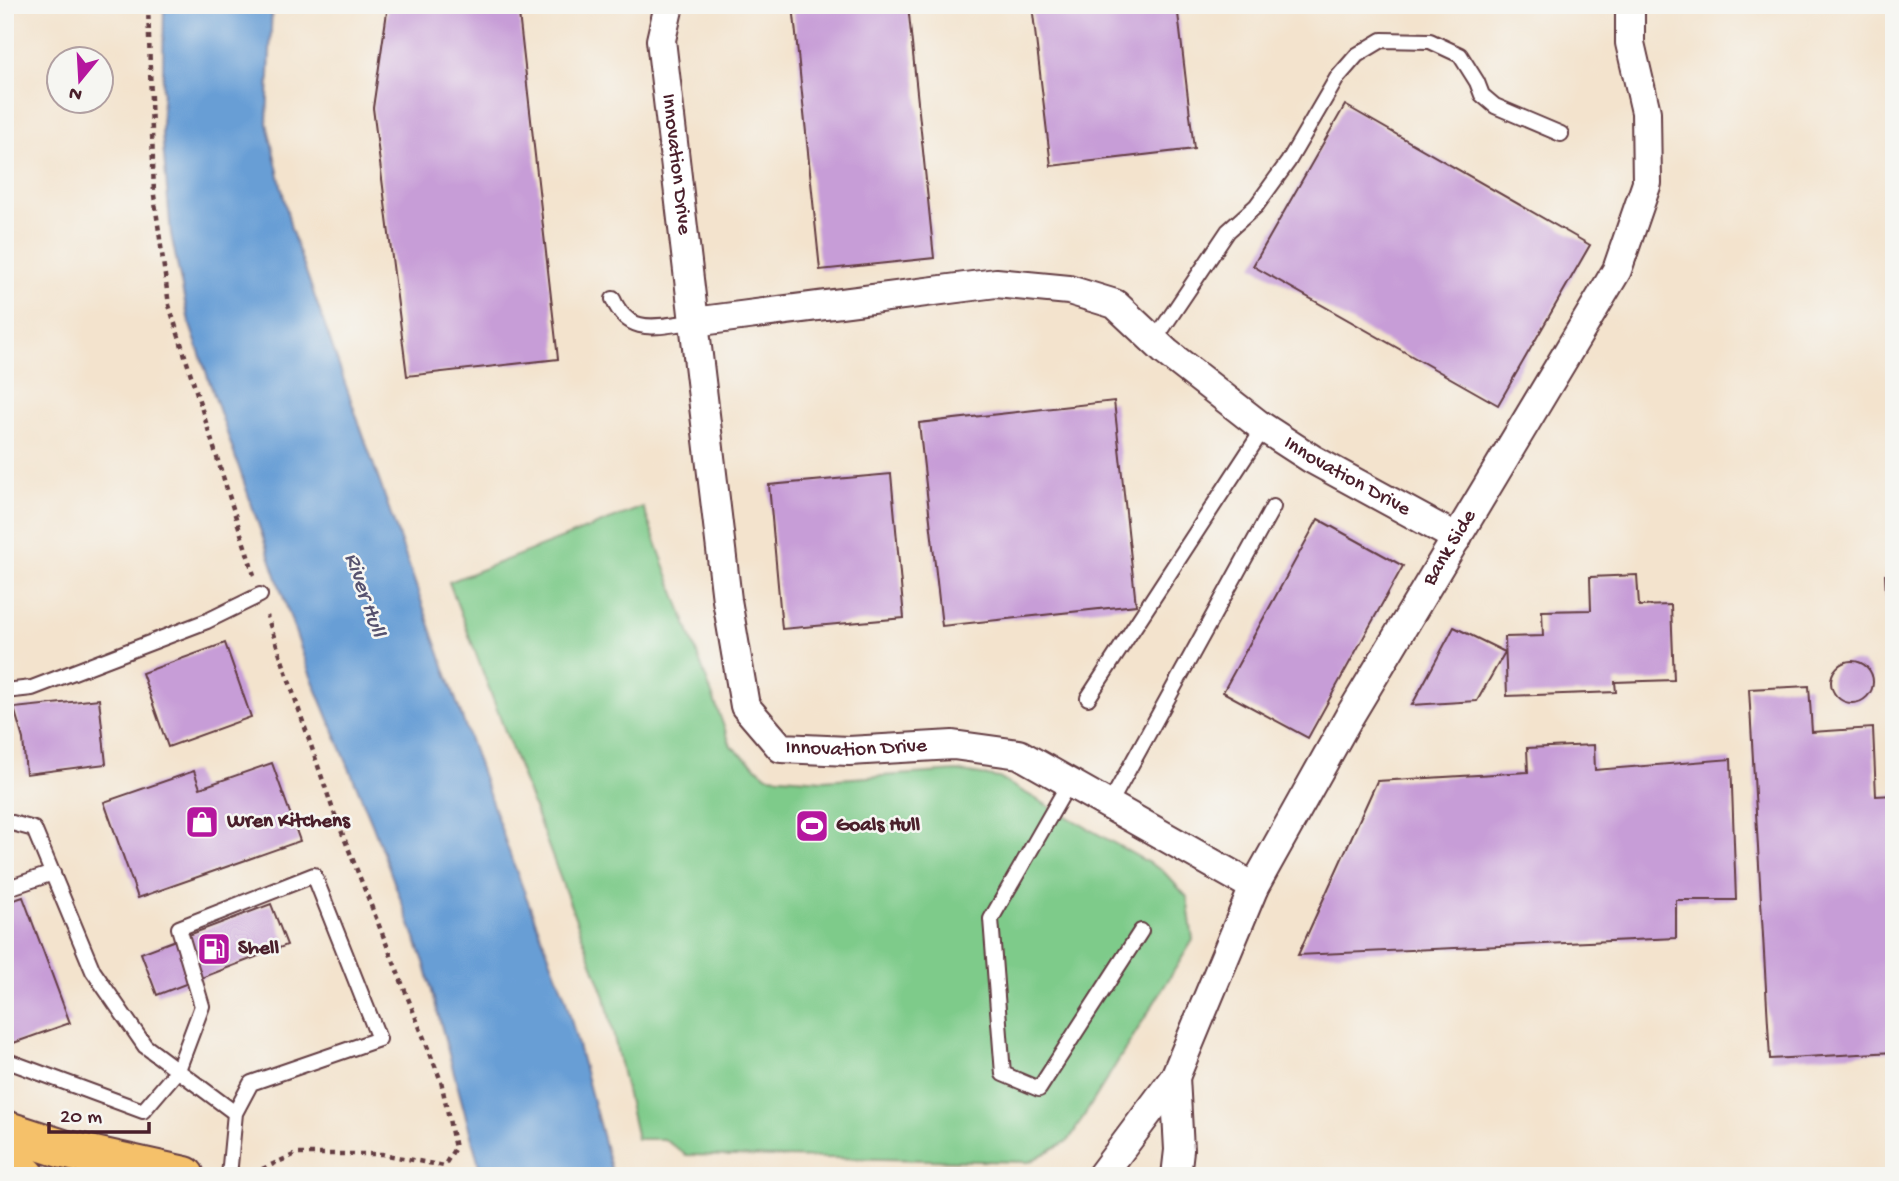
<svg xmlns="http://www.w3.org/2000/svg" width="1899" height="1181" font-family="'Gochi Hand',sans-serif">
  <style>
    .green { fill: #7ecb8a; stroke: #64755a; stroke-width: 2 }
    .water { fill: #689ed5; stroke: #595e80; stroke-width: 2 }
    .building { fill: #c79dd7 }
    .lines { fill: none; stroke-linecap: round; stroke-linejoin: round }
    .lane-casing { stroke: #633c43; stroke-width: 18 }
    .street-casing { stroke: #633c43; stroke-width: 32 }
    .primary-casing { stroke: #633c43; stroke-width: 42 }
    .path { stroke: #633c43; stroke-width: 4.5; stroke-dasharray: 5 5; stroke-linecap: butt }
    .lane { stroke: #fff; stroke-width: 14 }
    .street { stroke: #fff; stroke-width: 28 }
    .primary { stroke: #f5c16b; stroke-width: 38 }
    .labels { text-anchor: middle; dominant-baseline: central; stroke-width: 5; stroke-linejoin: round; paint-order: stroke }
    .street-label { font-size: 21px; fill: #4a1f2b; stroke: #f6f6f2 }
    .poi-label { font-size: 21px; font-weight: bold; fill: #4a1f2b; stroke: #f6f6f2; text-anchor: start }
    .water-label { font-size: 23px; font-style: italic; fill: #56526f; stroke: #f6f6f2 }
  </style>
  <rect width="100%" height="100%" fill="#f6f6f2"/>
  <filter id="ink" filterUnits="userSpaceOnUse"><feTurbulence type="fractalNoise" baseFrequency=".0143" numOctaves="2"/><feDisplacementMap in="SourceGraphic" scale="14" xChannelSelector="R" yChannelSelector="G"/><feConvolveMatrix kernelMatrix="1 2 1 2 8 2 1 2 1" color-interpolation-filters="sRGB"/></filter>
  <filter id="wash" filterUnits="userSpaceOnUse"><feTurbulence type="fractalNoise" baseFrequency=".00686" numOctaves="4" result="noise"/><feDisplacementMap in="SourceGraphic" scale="28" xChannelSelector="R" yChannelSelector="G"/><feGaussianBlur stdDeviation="1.57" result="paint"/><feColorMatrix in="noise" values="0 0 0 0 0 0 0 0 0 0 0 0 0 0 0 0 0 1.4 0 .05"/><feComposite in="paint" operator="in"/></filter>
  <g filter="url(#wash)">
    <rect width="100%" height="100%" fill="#f3e3cd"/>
    <path class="green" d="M643,507l88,239 36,30 56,4 134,-9 42,7 164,93 24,26 6,43 -124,200 -40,22 -343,-7 -22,-16h-27l-32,-142 -156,-415z"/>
    <path class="water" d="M164,5h108l-5,118 24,106 221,631 53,137 48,179h-131l-58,-214 -52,-139 -64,-154 -119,-347 -18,-88 -9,-100z"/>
    <g id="blocks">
      <path class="building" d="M388,5h130l40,354 -151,17 -34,-268z
        M793,5h115l26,253 -114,12z
        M1032,5h145l17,144 -143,17z
        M1345,105l245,140 -92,160 -245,-139z
        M1114,401l22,204 -194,21 -23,-203z
        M891,474l13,144 -122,11 -13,-144z
        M1318,519l85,47 -95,172 -85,-46z
        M1894,574v128h-2l-7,-127z
        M1637,575l2,31 32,-1 3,75 -59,2 1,10 -109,4 -2,-59 38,-1 -1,-25 49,-1 -1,-33z
        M1454,627l51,25 -28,49 -65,4z
        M225,643l26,74 -83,30 -26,-74z
        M1831 682a21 21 0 1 1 42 0a21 21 0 1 1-42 0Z
        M1809,686l3,46 61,-4 3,68 18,-1v257l-124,7 -21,-370z
        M99,699l7,65 -80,10 -3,-35 -9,-31z
        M1594,745l1,25 136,-11 5,141h-60v38l-378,17 79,-174 151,-9 -1,-24z
        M272,763l28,78 -162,57 -34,-96 90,-31 6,17z
        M23,897l47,126 -65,23v-143z
        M271,904l16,41 -130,50 -16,-42z"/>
    </g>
  </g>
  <g filter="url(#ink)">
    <use href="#blocks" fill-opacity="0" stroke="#633c43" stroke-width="2"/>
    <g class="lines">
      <defs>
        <path id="lane" d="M613,299c17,39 46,26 81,23
          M1154,341l74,-110 28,-25 32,-44 49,-84 20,-23 25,-15 48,1 30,14 17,27 5,13 13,11 66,28
          M5,691l27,-3 175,-67 53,-26
          M1088,698l176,-270
          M1069,783l-78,136 12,155 36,15 102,-158
          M1109,805l164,-298
          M5,821l29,8 59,142 52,75 90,67 -6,63
          M5,889l48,-16
          M5,1060l138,51 35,-41 24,-64 -23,-78 135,-53 65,164 -128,44 -16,30"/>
        <g id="street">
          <path id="s1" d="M669,5l-8,35 33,282 302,-39 73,7 46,14 51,48 92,72 54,35 145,79"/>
          <path id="s2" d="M694,322l33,278 18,106 36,42 68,3 104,-6 66,9 235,133"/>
          <path d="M1175,1077l4,73 -3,26"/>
          <path id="s3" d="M1101,1176l74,-99 79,-190 95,-170 268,-447 30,-87 -1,-71 -16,-69v-38"/>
        </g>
        <path id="primary" d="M5,1130l58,19 122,27
          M5,1169l21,7"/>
      </defs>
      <use href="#lane" class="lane-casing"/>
      <use href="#street" class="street-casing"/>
      <use href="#primary" class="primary-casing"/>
      <path class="path" d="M148,5l6,190 15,110 85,270
        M253,1173l43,-19h86l62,12 11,-18 -14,-67 -108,-271 -66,-194"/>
      <use href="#lane" class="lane"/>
      <use href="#street" class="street"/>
      <use href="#primary" class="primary"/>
    </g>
  </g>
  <defs>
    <symbol id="shop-square" viewBox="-11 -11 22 22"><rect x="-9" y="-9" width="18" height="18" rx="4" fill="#b5179e" stroke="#f6f6f2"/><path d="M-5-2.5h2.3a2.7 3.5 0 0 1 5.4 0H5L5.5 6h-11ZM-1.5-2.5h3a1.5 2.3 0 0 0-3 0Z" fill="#fff"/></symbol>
    <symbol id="stadium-square" viewBox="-11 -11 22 22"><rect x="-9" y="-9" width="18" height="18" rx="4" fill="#b5179e" stroke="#f6f6f2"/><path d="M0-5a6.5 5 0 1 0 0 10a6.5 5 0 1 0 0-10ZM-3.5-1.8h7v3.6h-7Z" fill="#fff"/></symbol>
    <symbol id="fuel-square" viewBox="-11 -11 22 22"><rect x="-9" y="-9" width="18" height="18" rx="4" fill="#b5179e" stroke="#f6f6f2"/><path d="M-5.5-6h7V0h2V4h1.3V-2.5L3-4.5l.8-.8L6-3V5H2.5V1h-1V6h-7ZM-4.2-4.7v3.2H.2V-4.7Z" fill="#fff"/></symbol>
  </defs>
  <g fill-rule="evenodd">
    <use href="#shop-square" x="183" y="803" width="38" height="38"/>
    <use href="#stadium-square" x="793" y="807" width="38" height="38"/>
    <use href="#fuel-square" x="195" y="930" width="38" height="38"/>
  </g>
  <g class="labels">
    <g class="street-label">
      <text stroke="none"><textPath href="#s1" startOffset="161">Innovation Drive</textPath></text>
      <text stroke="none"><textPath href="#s1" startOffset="1036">Innovation Drive</textPath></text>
      <text stroke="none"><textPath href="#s3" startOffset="721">Bank Side</textPath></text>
      <text stroke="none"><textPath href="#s2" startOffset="518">Innovation Drive</textPath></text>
    </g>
    <g class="poi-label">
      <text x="227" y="822">Wren Kitchens</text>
      <text x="836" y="826">Goals Hull</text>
      <text x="238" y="949">Shell</text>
    </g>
    <g class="water-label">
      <text transform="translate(364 595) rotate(71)">River Hull</text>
    </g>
  </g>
  <rect width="1899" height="1181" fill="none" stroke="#f6f6f2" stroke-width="28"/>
  <g transform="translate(80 80) rotate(198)"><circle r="33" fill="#f6f6f2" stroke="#b1a0a2" stroke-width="2"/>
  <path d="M0-5L12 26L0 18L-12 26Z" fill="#b5179e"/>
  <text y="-10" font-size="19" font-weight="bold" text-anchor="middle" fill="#4a1f2b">N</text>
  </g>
  <path d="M49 1122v10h100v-10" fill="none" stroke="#4a1f2b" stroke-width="3.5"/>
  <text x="60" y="1122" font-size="21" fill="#4a1f2b" stroke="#f6f6f2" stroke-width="5" paint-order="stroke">20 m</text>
</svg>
